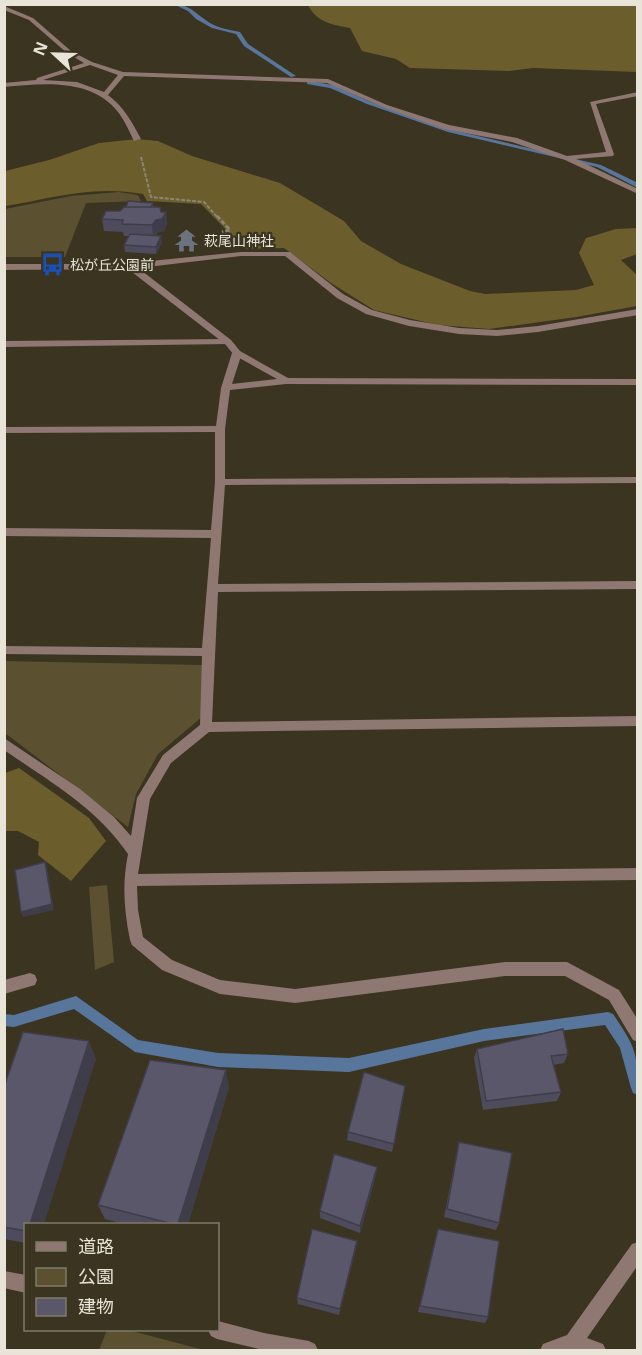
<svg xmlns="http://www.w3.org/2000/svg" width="642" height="1355" font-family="'Open Sans','Noto Sans JP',sans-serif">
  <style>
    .green { fill: #5b5130 }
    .forest { fill: #6c5d2d }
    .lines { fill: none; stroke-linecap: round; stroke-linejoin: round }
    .stream { fill: #58769c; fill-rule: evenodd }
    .path-far1 { stroke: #8b8576; stroke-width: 2; stroke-dasharray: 4 1.5; stroke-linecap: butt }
    .path { stroke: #8b8576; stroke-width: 3; stroke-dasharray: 4.5 2; stroke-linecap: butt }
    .minor { fill: #8f7772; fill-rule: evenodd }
    .tertiary { fill: #8f7772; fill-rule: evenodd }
    .wall { fill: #4e4b5c }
    .shaded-wall { fill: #403d4b }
    .building { fill: #5b576b; stroke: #403d4b; stroke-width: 1.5 }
    .labels { text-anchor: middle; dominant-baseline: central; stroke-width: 4.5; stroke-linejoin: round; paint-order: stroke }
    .far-poi-label { font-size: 14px; fill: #e8e4d8; stroke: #3a3421; text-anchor: start }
  </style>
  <rect width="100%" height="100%" fill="#3a3421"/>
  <path class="green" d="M119,192l19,3 3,6 -55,2 -21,54h-60v-48l66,-13z
    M4,661l199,4 -1,52 -44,37 -22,40 -8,33 -123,-94z
    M107,885l7,77 -19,8 -6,-83z
    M107,1330h21l76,20h-105z"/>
  <path class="forest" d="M308,5h329v67l-104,-4 -24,3 -99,-3 -14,-9 -34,-8 -12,-23c-17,-3 -34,-6 -42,-23z
    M137,139l21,2 34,15 88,27 64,38 17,20 40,23 69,27 15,3 91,-4 18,-5 -15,-32 7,-15 30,-9 21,-1v26l-16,6 16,15v31l-61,11 -87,12 -51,-4 -64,-15 -43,-27 -47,-35 -39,1 -44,-45 -54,-3 -4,-7c-51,-9 -89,4 -138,12v-35l44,-11 50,-17z
    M19,768l70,50 17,23 -35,40 -33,-26 1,-13 -21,-11h-13v-58z"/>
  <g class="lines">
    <path class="stream" d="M173,4c20,0 26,15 43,22 7,3 16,4 24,6l8,12 48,32 -5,1 -47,-31 -8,-12 -24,-6 -16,-9 -8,-8z
      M309,81l24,4 38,17 81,28 149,35 37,18v5l-41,-21 -149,-35 -81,-28 -37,-16 -23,-4v-2z
      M76,996l62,44 80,13 131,5 135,-29 124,-17 5,2c23,34 25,39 25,81l-5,-2 -2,-5 -11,-40 -15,-23 -121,16 -135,31 -131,-5 -83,-15 -61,-43 -60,18 -10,-1v-12l10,1z"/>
    <path class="path-far1" d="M141,157l10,40 53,5 14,16"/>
    <path class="path" d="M217,216l13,14 -8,2"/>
    <path class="minor" d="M4,6l29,12 38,33 21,11 31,10 205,7 59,26 62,20 68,13 50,18 39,-4 -16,-50 48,-10v4l-42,8 18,50 -1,2 -37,3 62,30v5l-73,-34 -53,-18 -68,-13 -61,-22 -56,-24 -203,-7 -16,19c16,12 24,27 33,44l-7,2c-5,-10 -9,-20 -16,-29 -26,-34 -75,-29 -114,-25v-4l32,-3 1,-2 47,-15 -17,-10 -38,-33 -25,-10zM90,65l28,10 -14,17 -27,-10 -34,-2z
      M241,252h49l53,42 29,16 38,10 49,8 38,2 41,-4 100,-17v6l-100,17 -41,4 -38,-2 -50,-8 -43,-12 -29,-16 -52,-42h-44l-111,13 -4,-3 4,-3z
      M228,339l3,1v4l-227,3v-6z
      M237,350l5,3 -10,31 54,-6 5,3 -5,3 -56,6 -5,39v50l413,-2v6l-413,2 -7,99 420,-3v8l-420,3 -6,130 426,-6v10l-429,6 -38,31 -21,36 -12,75 500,-6v12l-501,6 1,24 5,27 29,23 48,20 75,9 210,-27h62l52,28 19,30v22l-5,-2 -24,-40 -44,-24h-60l-210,27 -75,-9 -58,-24 -30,-25 -2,-5c-6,-30 -8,-56 -2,-86 -31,-46 -79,-73 -124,-104v-12l76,51 34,28 17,19 6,-38 26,-43 37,-30 2,-69 -198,-2v-8l198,2 9,-110 -207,-2v-8l207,2 4,-48v-50l-211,1v-6l212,-1 5,-38 11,-35z
      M30,973l5,2 2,5 -2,5 -31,9v-14z
      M638,1242v23l-51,73 16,6 3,6h-66l3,-6 24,-9 65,-91z
      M4,1271l22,4v18l-22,-5z
      M218,1321l46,12 45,8 6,3 3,6h-55l-46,-11 -6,-3 -3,-6h10z"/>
    <path class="tertiary" d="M4,264h129l98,76 9,11 48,27 350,1v6l-352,-1 -52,-29 -9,-11 -97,-75 -124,1z"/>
  </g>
  <path class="wall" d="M153,203v4l8,5h5l1,12 -3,7 -6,1 -3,4 7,6 -6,12 -31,-2 -1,-7 4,-9h-4l-1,-4 -19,-1 -2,-12 18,-8z
    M477,1049l91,5 -4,9 -11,2 8,27 -4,9 -74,9 -9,-52z
    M96,1059l-70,165v19l-22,-4v-152z
    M229,1087l-41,137h-64l-19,-5 -7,-14z
    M404,1095l-12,57 -45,-12 1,-8z
    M459,1142l40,81 -3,7 -52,-13z
    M377,1167l-1,8 -16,58 -40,-15v-7z
    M438,1229l50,88 -3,6 -67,-11z
    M357,1241l-1,7 -17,67 -41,-11 -1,-6z"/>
  <path class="shaded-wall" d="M166,212l1,12 -3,7 -6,1 -5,5 -1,-12z
    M161,236l1,6 -6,12v-7z
    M45,862l2,6 7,42 -31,7 -2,-5z
    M89,1041l7,18 -52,165h-14z
    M226,1070l3,17 -41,137h-10z
    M377,1167l-1,8 -16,58v-7z
    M357,1241l-1,7 -17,67 1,-6z"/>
  <path class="building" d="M128,201l25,2 -2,4h-25z
    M124,207h36l1,5h5l-4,7 -6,1 -4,5 -30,-1 1,-4 -21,-1 4,-8h14z
    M130,234l31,2 -5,11 -32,-2z
    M45,862l7,42 -31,8 -6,-42z
    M563,1029l5,25 -17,2 10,36 -75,9 -9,-52z
    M23,1032l66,9 -59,183h-4v7l-22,-4v-140z
    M150,1060l76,10 -48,154h-5l-75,-19z
    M364,1072l41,14 -11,58 -46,-12z
    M459,1142l53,11 -13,70 -52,-14z
    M334,1154l43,13 -17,59 -40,-15z
    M312,1229l45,12 -17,68 -43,-11z
    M438,1229l61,12 -11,76 -68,-11z"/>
  <defs>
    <symbol id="temple-bare" viewBox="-9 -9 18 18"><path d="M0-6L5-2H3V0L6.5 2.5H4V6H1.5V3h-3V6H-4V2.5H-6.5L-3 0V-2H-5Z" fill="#6b7280" stroke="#3a3421" stroke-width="2.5" paint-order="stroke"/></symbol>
    <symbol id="bus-bare" viewBox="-9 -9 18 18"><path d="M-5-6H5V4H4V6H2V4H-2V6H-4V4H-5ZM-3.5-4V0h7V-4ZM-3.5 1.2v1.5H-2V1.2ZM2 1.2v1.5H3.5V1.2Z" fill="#1a4fb4" stroke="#3a3421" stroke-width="2.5" paint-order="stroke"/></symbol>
  </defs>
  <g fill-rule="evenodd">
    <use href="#temple-bare" x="170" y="224" width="33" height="33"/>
    <use href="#bus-bare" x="36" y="248" width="33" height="33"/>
  </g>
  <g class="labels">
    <g class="far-poi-label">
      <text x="204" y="240">萩尾山神社</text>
      <text x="70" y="264">松が丘公園前</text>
    </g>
  </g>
  <rect width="642" height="1355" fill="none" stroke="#e8e4d8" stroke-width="12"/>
  <rect x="24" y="1223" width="195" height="108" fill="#3a3421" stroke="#807a6a" stroke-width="1.5"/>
  <rect x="36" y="1242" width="30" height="9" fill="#8f7772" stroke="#807a6a" stroke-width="1.5"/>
  <text x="78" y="1253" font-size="18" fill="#e8e4d8">道路</text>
  <rect x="36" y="1268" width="30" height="18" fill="#5b5130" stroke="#807a6a" stroke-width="1.5"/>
  <text x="78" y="1283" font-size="18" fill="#e8e4d8">公園</text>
  <rect x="36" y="1298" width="30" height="18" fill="#5b576b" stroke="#807a6a" stroke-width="1.5"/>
  <text x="78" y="1313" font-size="18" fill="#e8e4d8">建物</text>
  <g transform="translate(54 54) rotate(292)" stroke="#3a3421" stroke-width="4.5" paint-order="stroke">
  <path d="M0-4.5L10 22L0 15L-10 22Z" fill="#e8e4d8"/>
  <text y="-9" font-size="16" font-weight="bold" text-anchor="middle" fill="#e8e4d8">N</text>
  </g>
</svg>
